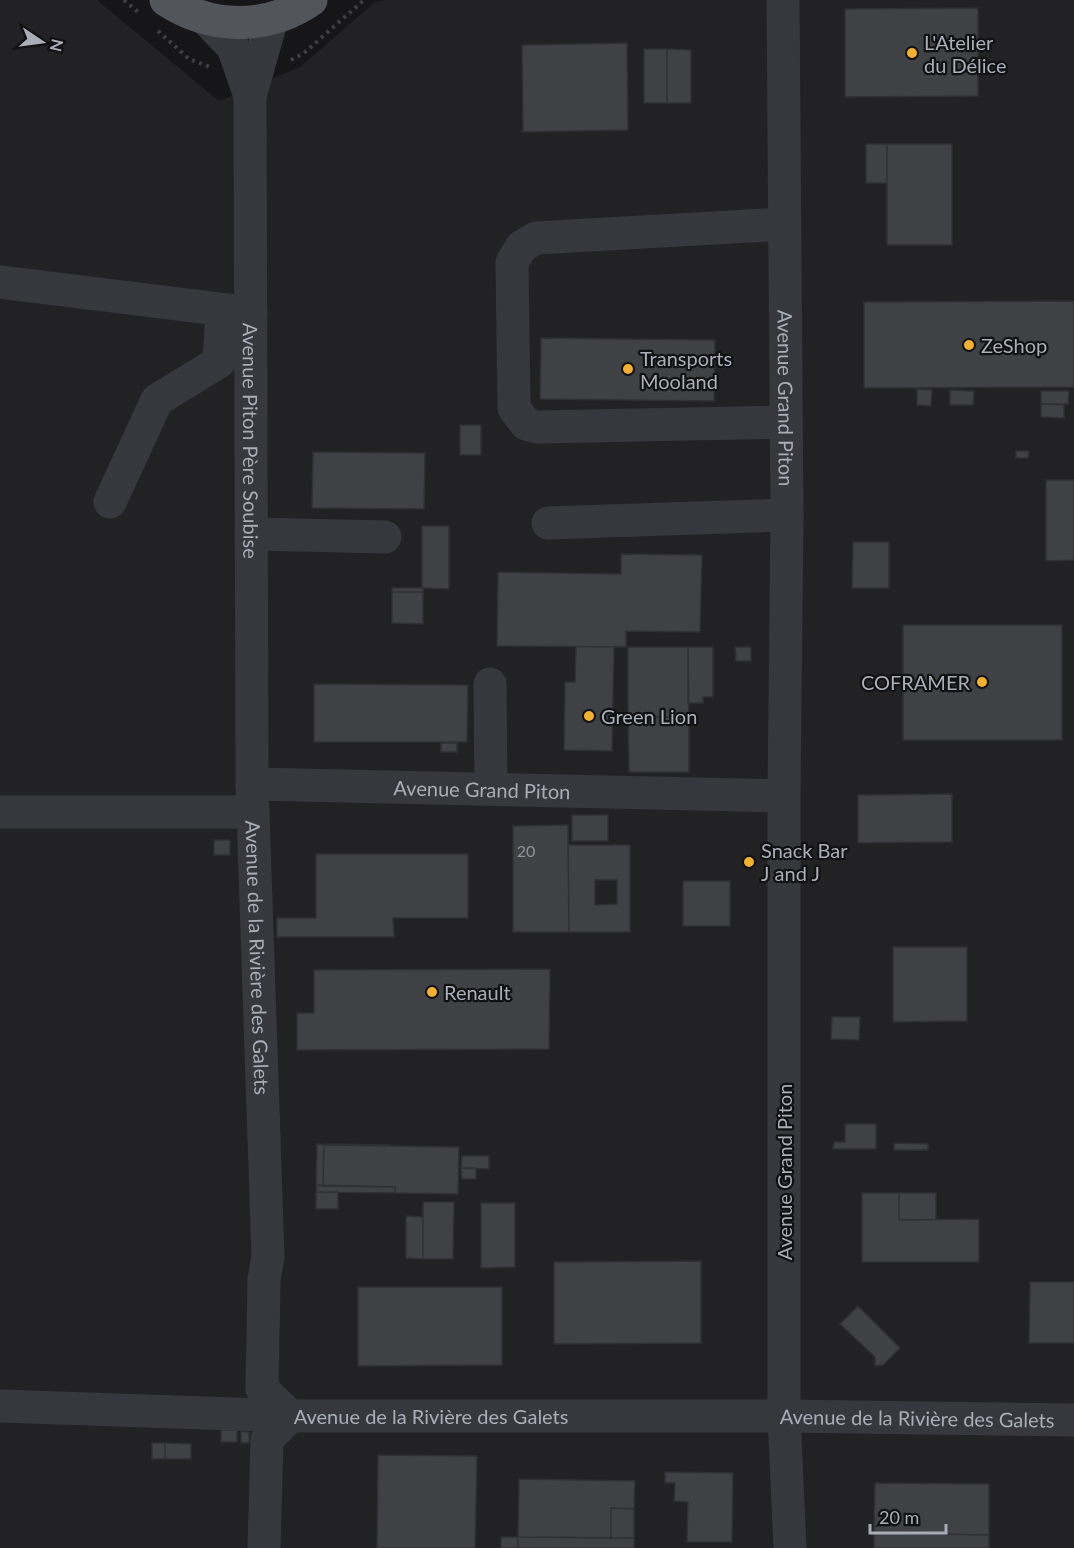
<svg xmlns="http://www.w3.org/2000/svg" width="1074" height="1548" font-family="Lato,sans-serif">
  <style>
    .built { fill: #222225 }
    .building { fill: #404145; stroke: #303034; stroke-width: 1.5; fill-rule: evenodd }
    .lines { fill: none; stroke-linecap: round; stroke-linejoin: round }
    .path { stroke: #3d3f44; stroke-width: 4; stroke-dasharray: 3 4.5; stroke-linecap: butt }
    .minor { stroke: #37383d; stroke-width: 33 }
    .major { stroke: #53555c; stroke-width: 33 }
    .poi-dot { fill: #f2b134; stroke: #111113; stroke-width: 2 }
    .labels { text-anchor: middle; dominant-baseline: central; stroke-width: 4.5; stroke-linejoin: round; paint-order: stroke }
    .number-label { font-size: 16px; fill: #8e929b }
    .poi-label { font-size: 20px; fill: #a8adb8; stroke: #111113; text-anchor: start }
    .street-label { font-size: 20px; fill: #a8adb8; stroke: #111113 }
  </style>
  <rect width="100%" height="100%" fill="#161618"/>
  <path class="built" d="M0,0h97l122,101 81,-34 74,-64 9,-3h691v1548h-1074z"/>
  <path class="building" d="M978,8v88l-133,1v-88z
    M627,43l1,87 -105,2 -1,-87z
    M644,49h23v54h-23z
    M667,49l24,1v53h-24z
    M866,144h21v39h-21z
    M887,144h65v101h-65z
    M1074,301v86l-210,1v-86z
    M541,338l174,2 -1,61 -174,-2z
    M917,389l15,1 -1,16 -14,-1z
    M950,390l24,1 -1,14h-23z
    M1041,391h28l-1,13h-27z
    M1041,404l23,1v13l-23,-1z
    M460,425h21v30h-21z
    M1016,451h13l-1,7h-12z
    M313,452l112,1 -1,56 -112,-1z
    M1046,480h28v80l-28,1z
    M422,526h27v63l-27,-1z
    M853,542h36v46h-37z
    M621,554l81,1 -2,77 -74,-1v16l-129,-1 1,-74 123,2z
    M392,588h31v4h-31z
    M392,592h31v32l-31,-1z
    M903,625h159v115h-159z
    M576,647h38l-2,104 -48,-1 1,-68h10z
    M628,647h60l1,70h-61z
    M688,647h25v50h-10v6h-15z
    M735,647h16v14h-15z
    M314,684l154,1 -1,57h-153z
    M628,717h61v55h-60z
    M441,743h16v9h-16z
    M952,794v48l-94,1v-48z
    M572,815h36v26h-36z
    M568,825l1,107h-56v-106z
    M214,840h16v15h-16z
    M568,845h62v87h-61zM595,880h22v24l-22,1z
    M316,854h152v64h-75l1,19h-117v-19h39z
    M683,881h47v45h-47z
    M893,947h74v74l-74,1z
    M550,969l-1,80 -252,1v-37h17v-43z
    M832,1017h28l-1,23 -28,-1z
    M845,1124h31v25h-43l1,-7h11z
    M894,1143l34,1v6h-34z
    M317,1144l7,1 -1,41 -7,-1z
    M324,1144l67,1h-67z
    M324,1145l135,2 -1,47 -63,-1v-6l-72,-1z
    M462,1156h27v13l-28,-1z
    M461,1168h15v11h-14z
    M317,1185l78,2v6l-79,-1z
    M316,1192h22v17h-22z
    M862,1193h37v27l80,-1v43h-117z
    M899,1193h37v27h-37z
    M423,1202h31l-1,57h-30z
    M481,1203h34v64l-34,1z
    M406,1216l17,1v42l-17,-1z
    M701,1261v82l-147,1v-82z
    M1030,1282h44v61h-45z
    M358,1287h144v78l-144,1z
    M858,1306l42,42 -17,17 -8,1v-9l-35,-33z
    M221,1430h16v12h-16z
    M241,1431l8,1v11h-8z
    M152,1443h13v16h-13z
    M165,1443l26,1v15h-26z
    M378,1455l99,1 -2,92h-98z
    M665,1472l68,1 -1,69h-45l1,-40 -14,-1 1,-18h-10z
    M519,1479l116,2 -1,28 -23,-1v30l-93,-1z
    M875,1483l114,1v51l-115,-2z
    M611,1508l23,1v29h-23z
    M874,1533l115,2v13h-115z
    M501,1537h17v11h-17z
    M518,1537l116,1v10h-116z"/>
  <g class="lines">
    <path class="path" d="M124,0l15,13
      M158,31l31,28 21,8
      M291,60l13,-7 60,-53"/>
    <g class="minor">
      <path id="s1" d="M783,0l4,515 -3,281v620l6,132"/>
      <path id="s2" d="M207,20l26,27 17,49 2,688 16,473 -4,22 -2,110 28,27h494l290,4"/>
      <path d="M250,96l22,-77"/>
      <path d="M784,224l-248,14 -14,8 -10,16 2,146 12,16 12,3 248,-5"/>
      <path d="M0,282l251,31"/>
      <path d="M110,502l47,-102 62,-38 3,-52"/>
      <path d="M548,523l239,-8"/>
      <path d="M252,534l133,3"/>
      <path d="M490,684l1,105"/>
      <path id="s3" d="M252,784l532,12"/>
      <path d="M0,812h253"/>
      <path d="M0,1406l290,10"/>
      <path d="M264,1548l3,-108 23,-24"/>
    </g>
    <path class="major" d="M166,0c44,29 100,31 145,0"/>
  </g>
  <g class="poi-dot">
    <circle cx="912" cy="53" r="6"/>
    <circle cx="969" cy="345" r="6"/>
    <circle cx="628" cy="369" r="6"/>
    <circle cx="982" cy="682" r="6"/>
    <circle cx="589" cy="716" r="6"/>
    <circle cx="749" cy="862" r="6"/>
    <circle cx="432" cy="992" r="6"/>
  </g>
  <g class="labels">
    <g class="number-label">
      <text x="526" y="850">20</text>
    </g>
    <g class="poi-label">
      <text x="924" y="42">L'Atelier<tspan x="924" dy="23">du Délice</tspan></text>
      <text x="981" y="345">ZeShop</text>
      <text x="640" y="358">Transports<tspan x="640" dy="23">Mooland</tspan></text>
      <text x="970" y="682" text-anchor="end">COFRAMER</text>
      <text x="601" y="716">Green Lion</text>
      <text x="761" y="850">Snack Bar<tspan x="761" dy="23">J and J</tspan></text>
      <text x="444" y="992">Renault</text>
    </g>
    <g class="street-label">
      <text stroke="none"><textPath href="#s1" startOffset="398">Avenue Grand Piton</textPath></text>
      <text stroke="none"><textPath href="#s2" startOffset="434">Avenue Piton Père Soubise</textPath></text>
      <text stroke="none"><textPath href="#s3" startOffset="230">Avenue Grand Piton</textPath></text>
      <text stroke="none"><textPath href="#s2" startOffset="951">Avenue de la Rivière des Galets</textPath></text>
      <text transform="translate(784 1172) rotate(-90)">Avenue Grand Piton</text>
      <text stroke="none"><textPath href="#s2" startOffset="1563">Avenue de la Rivière des Galets</textPath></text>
      <text stroke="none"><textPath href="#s2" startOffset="2049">Avenue de la Rivière des Galets</textPath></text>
    </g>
  </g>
  <g transform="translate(42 42) rotate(103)" stroke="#111113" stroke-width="4.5" paint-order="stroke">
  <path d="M0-4.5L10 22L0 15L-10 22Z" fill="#a8adb8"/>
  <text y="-9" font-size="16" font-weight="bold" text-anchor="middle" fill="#a8adb8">N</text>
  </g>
  <path d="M870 1524v9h76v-9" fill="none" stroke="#a8adb8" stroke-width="3"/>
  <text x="879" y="1524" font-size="18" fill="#a8adb8" stroke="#111113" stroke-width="4.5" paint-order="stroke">20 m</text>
</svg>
